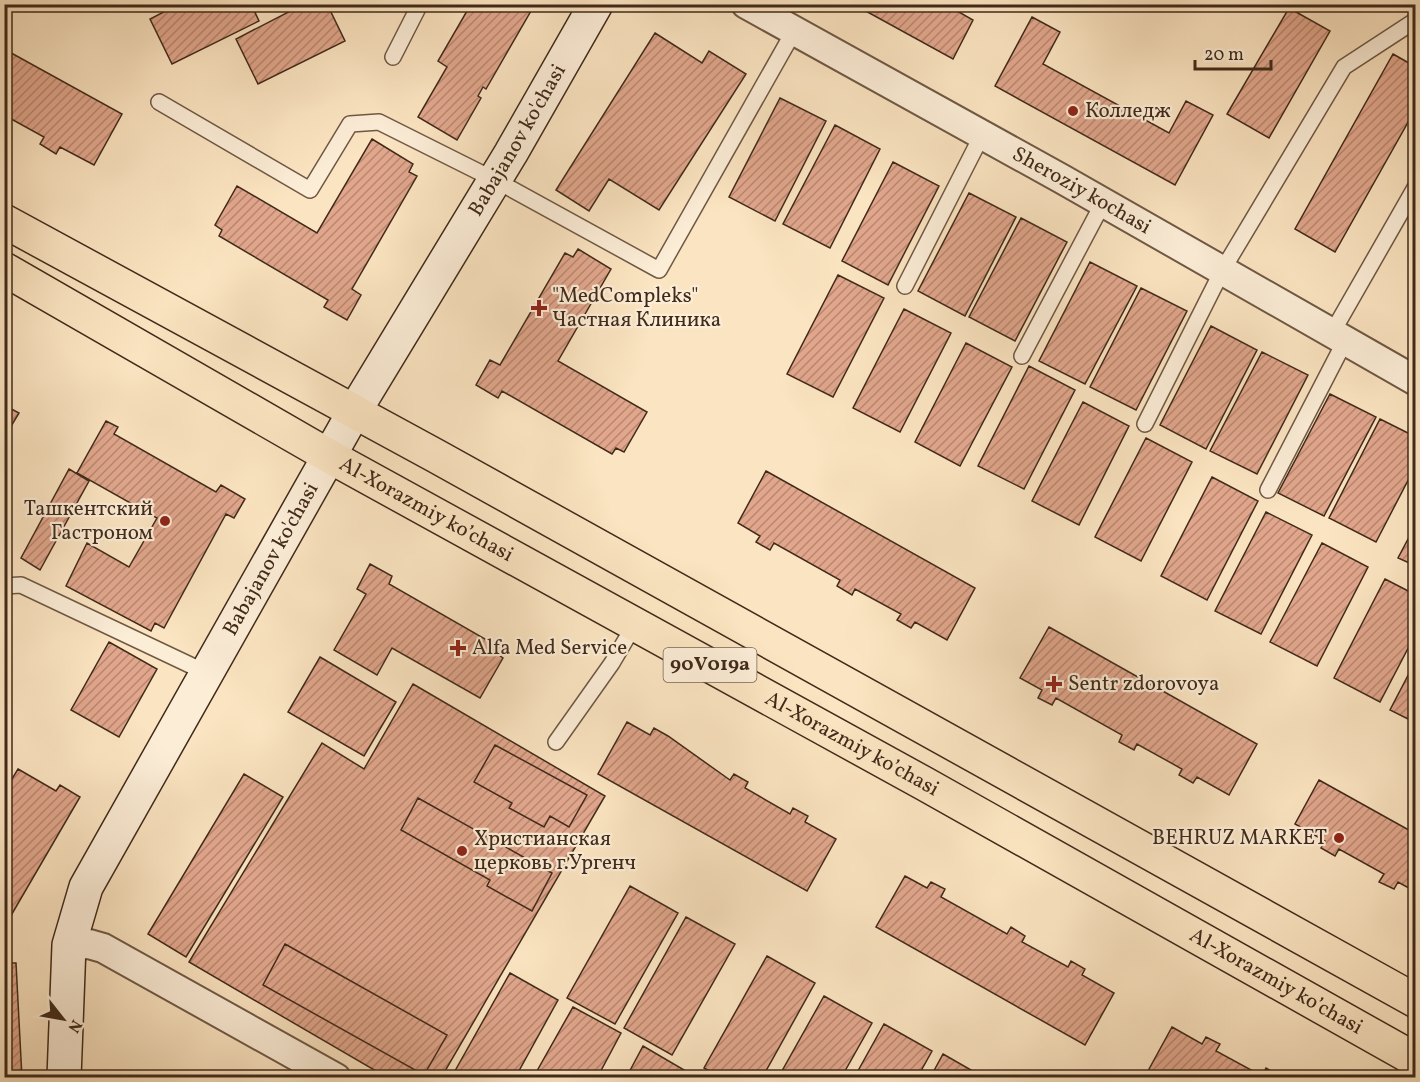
<svg xmlns="http://www.w3.org/2000/svg" width="1420" height="1082" font-family="Vollkorn,serif">
  <style>
    .building { fill: url(#building-hatch); stroke: #402a1a; stroke-width: 1.5 }
    .lines { fill: none; stroke-linecap: round; stroke-linejoin: round }
    .lane-casing { stroke: #6f5844; stroke-width: 18 }
    .street-casing { stroke: #6f5844; stroke-width: 32 }
    .secondary-casing { stroke: #402a1a; stroke-width: 36 }
    .primary-casing { stroke: #402a1a; stroke-width: 36 }
    .lane { stroke: #fcedd7; stroke-width: 15 }
    .street { stroke: #fcedd7; stroke-width: 28 }
    .secondary { stroke: #fcedd7; stroke-width: 33 }
    .primary { stroke: #fbe4c1; stroke-width: 33 }
    .poi-dot { fill: #8f2418; stroke: #fcedd7; stroke-width: 2 }
    .labels { text-anchor: middle; dominant-baseline: central; stroke-width: 4.5; stroke-linejoin: round; paint-order: stroke }
    .shield { fill: #fcedd7; stroke: #786453; stroke-width: 1.5 }
    .shield-label { font-size: 20px; font-weight: bold; fill: #402a1a }
    .poi-label { font-size: 21px; fill: #402a1a; stroke: #fcedd7; text-anchor: start }
    .street-label { font-size: 21px; fill: #402a1a; stroke: #fcedd7 }
  </style>
  <defs>
    <pattern id="building-hatch" width="6" height="6" patternUnits="userSpaceOnUse" patternTransform="scale(1.5)"><rect width="6" height="6" fill="#e1a68c"/><path d="M-1 1l2-2M0 6l6-6M5 7l2-2" fill="none" stroke="#b88772"/></pattern>
  </defs>
  <rect width="100%" height="100%" fill="#fbe4c1"/>
  <filter id="stains"><feTurbulence type="fractalNoise" baseFrequency=".00333" numOctaves="4"/><feColorMatrix values="0 0 0 0 .2 0 0 0 0 .09 0 0 0 0 .02 0 0 0 .5 -.17"/></filter>
  <radialGradient id="worn" r=".72"><stop offset=".6" stop-color="#630" stop-opacity="0"/><stop offset="1" stop-color="#630" stop-opacity=".3"/></radialGradient>
  <path class="building" d="M179,4h72l8,17 -87,43 -22,-45z
    M304,4h23l18,37 -87,43 -22,-45z
    M471,4h64l-49,85 -3,-2 -5,9 3,2 -24,42 -39,-23 29,-50 -9,-6z
    M853,4h92l28,16 -20,39z
    M1289,8l41,23 -61,107 -42,-24z
    M1032,17l28,15 -17,32 126,69 17,-32 27,14 -38,70 -180,-99z
    M655,33l47,30 7,-12 37,23 -87,136 -50,-31 -20,32 -33,-21z
    M4,49l118,65 -28,51 -34,-18 -4,7 -16,-10 4,-7 -40,-22z
    M1393,54l23,13v41l-81,144 -40,-23z
    M780,98l46,23 -51,100 -46,-24z
    M835,125l45,24 -50,99 -47,-24z
    M372,139l41,25 -4,8 8,4 -65,113 9,6 -14,25 -23,-13 4,-7 -109,-64 3,-6 -7,-5 22,-39 80,47z
    M893,162l46,24 -51,99 -46,-24z
    M969,193l47,24 -51,99 -47,-25z
    M1021,218l46,24 -52,99 -46,-24z
    M578,249l33,20 -53,92 89,51 -23,40 -8,-4 -4,6 -110,-63 -4,7 -22,-13 14,-25 10,5 65,-112 8,4z
    M1090,262l47,24 -52,98 -46,-23z
    M838,275l46,23 -51,99 -46,-23z
    M1141,288l46,23 -51,99 -46,-23z
    M904,309l47,24 -51,99 -47,-24z
    M1211,326l46,24 -51,99 -46,-24z
    M966,343l46,24 -52,99 -45,-24z
    M1262,352l46,23 -51,99 -47,-23z
    M1029,366l46,24 -51,99 -46,-23z
    M1330,394l46,23 -52,99 -46,-23z
    M1083,402l46,24 -50,99 -47,-24z
    M4,405l15,8 -15,25z
    M1380,419l36,18v28l-40,77 -47,-24z
    M106,421l12,6 -4,7 102,58 5,-7 24,14 -11,19 -8,-4 -62,114 -9,-5 -4,8 -85,-45 21,-43 42,24 28,-49 -80,-45z
    M1146,438l46,24 -51,99 -46,-24z
    M69,469l20,12 -49,89 -19,-12z
    M766,471l209,117 -28,52 -32,-18 -4,6 -14,-8 4,-6 -46,-25 -3,6 -15,-9 3,-6 -66,-37 -4,7 -14,-8 4,-6 -22,-13z
    M1212,477l46,24 -51,99 -46,-24z
    M1266,512l46,23 -51,99 -46,-23z
    M1416,524v42l-18,-8z
    M1322,543l46,24 -51,99 -47,-24z
    M370,564l22,12 -3,8 110,63 -3,6 7,5 -23,40 -88,-50 -15,27 -43,-25 32,-56 -9,-5z
    M1385,579l31,16v38l-36,69 -46,-24z
    M1049,627l208,117 -28,51 -32,-18 -4,6 -14,-8 3,-6 -45,-25 -3,6 -15,-8 3,-7 -66,-37 -4,7 -14,-7 4,-8 -22,-12z
    M109,642l48,27 -38,68 -48,-27z
    M320,657l76,45 -32,54 -76,-44z
    M1416,660v63l-26,-13z
    M413,684l192,112 -164,282h-53l-199,-116 133,-219 42,26z
    M627,722l23,13 4,-7 14,8 62,44 4,-6 14,8 -3,6 45,26 3,-6 15,8 -3,6 31,17 -29,52 -209,-117z
    M495,745l92,50 -18,32 -19,-11 -6,11 -35,-19 3,-5 -38,-21z
    M18,769l38,22 4,-6 20,12 -71,122 -5,-2v-125z
    M244,774l39,23 -97,160 -38,-23z
    M1319,780l97,54v58l-18,-10 -4,7 -15,-7 5,-8 -45,-25 -4,7 -14,-8 4,-7 -30,-17z
    M418,798l134,75 -20,38 -45,-25 3,-6 -89,-50z
    M905,876l22,12 4,-6 14,7 -4,8 66,37 4,-7 14,9 -3,6 46,25 3,-6 14,8 -3,6 32,18 -29,52 -209,-118z
    M630,886l48,27 -63,111 -48,-26z
    M686,917l49,27 -63,111 -48,-27z
    M285,944l162,91 -23,40 -161,-90z
    M767,956l48,27 -53,95h-40l-18,-10z
    M4,963h12l6,115h-18z
    M510,973l48,27 -43,78h-64z
    M824,996l48,27 -31,55h-63z
    M573,1007l48,26 -24,45h-64z
    M884,1024l48,27 -15,27h-63z
    M1172,1027l30,17 4,-7 14,7 -4,7 46,25 4,-8 14,8 -120,2 -12,-7z
    M643,1046l48,28 -2,4h-63z
    M943,1054l42,24h-55z"/>
  <g class="lines">
    <defs>
      <path id="lane" d="M393,57l27,-53
        M159,102l151,88 40,-66 29,-2 116,58 164,90 135,-239
        M905,286l77,-151
        M1332,333l84,-147
        M1022,356l81,-153
        M1145,424l77,-153 122,-204 72,-47
        M1268,490l77,-149
        M4,586l17,-1 186,88
        M556,742l56,-79 23,-39"/>
      <g id="street">
        <path id="s1" d="M746,4l316,175 354,202"/>
        <path d="M69,945l20,-1 14,4 233,130"/>
      </g>
      <g id="secondary">
        <path id="s2" d="M64,1078l5,-133 17,-58 268,-475 157,-259 85,-149"/>
      </g>
      <g id="primary">
        <path d="M4,221l432,235 980,545"/>
        <path id="s3" d="M4,269l325,187 596,328 491,276"/>
      </g>
    </defs>
    <use href="#lane" class="lane-casing"/>
    <use href="#street" class="street-casing"/>
    <use href="#secondary" class="secondary-casing"/>
    <use href="#primary" class="primary-casing"/>
    <use href="#lane" class="lane"/>
    <use href="#street" class="street"/>
    <use href="#secondary" class="secondary"/>
    <use href="#primary" class="primary"/>
  </g>
  <g class="poi-dot">
    <circle cx="1073" cy="111" r="6"/>
    <path d="M536 299h6v6h6v6h-6v6h-6v-6h-6v-6h6z"/>
    <circle cx="165" cy="521" r="6"/>
    <path d="M455 639h6v6h6v6h-6v6h-6v-6h-6v-6h6z"/>
    <path d="M1051 675h6v6h6v6h-6v6h-6v-6h-6v-6h6z"/>
    <circle cx="1339" cy="838" r="6"/>
    <circle cx="462" cy="851" r="6"/>
  </g>
  <g class="labels">
    <rect class="shield" x="663.5" y="648" width="93" height="34" rx="4.5"/>
    <g class="shield-label">
      <text x="710" y="665">90V019a</text>
    </g>
    <g class="poi-label">
      <text x="1085" y="111">Колледж</text>
      <text x="552" y="296">"MedCompleks"<tspan x="552" dy="24">Частная Клиника</tspan></text>
      <text x="153" y="509" text-anchor="end">Ташкентский<tspan x="153" dy="24">Гастроном</tspan></text>
      <text x="472" y="648">Alfa Med Service</text>
      <text x="1068" y="684">Sentr zdorovoya</text>
      <text x="1327" y="838" text-anchor="end">BEHRUZ MARKET</text>
      <text x="474" y="839">Христианская<tspan x="474" dy="24">церковь г.Ургенч</tspan></text>
    </g>
    <g class="street-label">
      <text stroke="none"><textPath href="#s2" startOffset="1056">Babajanov ko'chasi</textPath></text>
      <text stroke="none"><textPath href="#s1" startOffset="384">Sheroziy kochasi</textPath></text>
      <text stroke="none"><textPath href="#s3" startOffset="486">Al-Xorazmiy ko’chasi</textPath></text>
      <text stroke="none"><textPath href="#s2" startOffset="570">Babajanov ko'chasi</textPath></text>
      <text stroke="none"><textPath href="#s3" startOffset="972">Al-Xorazmiy ko’chasi</textPath></text>
      <text stroke="none"><textPath href="#s3" startOffset="1458">Al-Xorazmiy ko’chasi</textPath></text>
    </g>
  </g>
  <rect width="1420" height="1082" fill="none" stroke="#fbe4c1" stroke-width="24"/>
  <rect x="6" y="6" width="1408" height="1070" fill="none" stroke="#402a1a" stroke-width="3"/>
  <rect x="12" y="12" width="1396" height="1058" fill="none" stroke="#402a1a" stroke-width="1.5"/>
  <g transform="translate(63 1019) rotate(121)" stroke="#fcedd7" stroke-width="4.5" paint-order="stroke">
  <path d="M0-4.5L10 22L0 15L-10 22Z" fill="#402a1a"/>
  <text y="-9" font-size="16" font-weight="bold" text-anchor="middle" fill="#402a1a">N</text>
  </g>
  <path d="M1195 60v9h76v-9" fill="none" stroke="#402a1a" stroke-width="3"/>
  <text x="1204" y="60" font-size="18" fill="#402a1a" stroke="#fcedd7" stroke-width="4.5" paint-order="stroke">20 m</text>
  <rect width="100%" height="100%" filter="url(#stains)"/>
  <rect width="100%" height="100%" fill="url(#worn)"/>
</svg>
